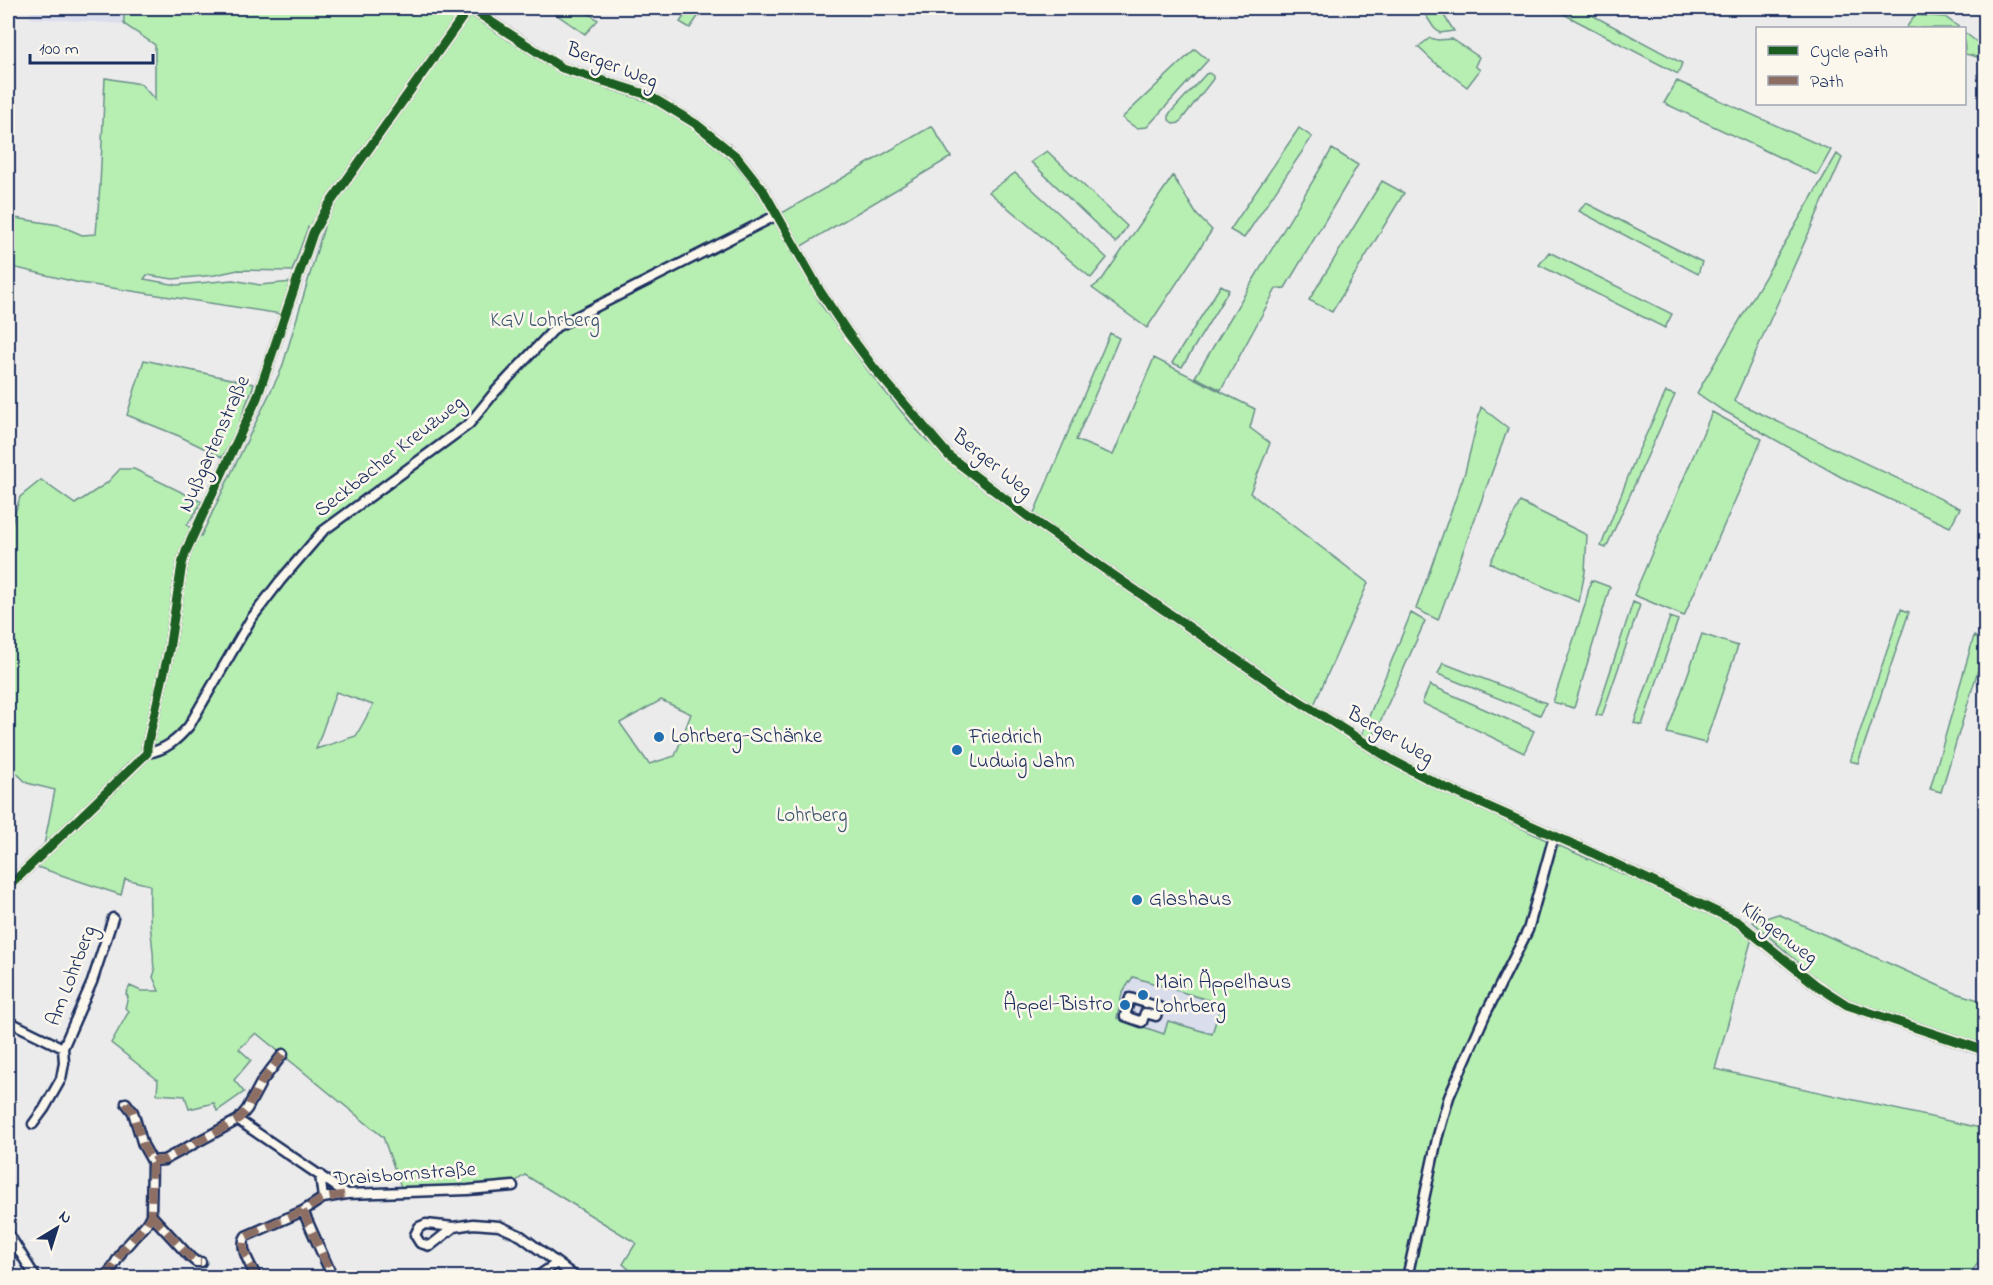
<svg xmlns="http://www.w3.org/2000/svg" width="1993" height="1285" font-family="'Indie Flower',sans-serif">
  <style>
    .built { fill: #daddec }
    .green { fill: #b7efb2; stroke: #698f88; stroke-width: 1.5; fill-rule: evenodd }
    .lines { fill: none; stroke-linecap: round; stroke-linejoin: round }
    .stream { stroke: #628db6; stroke-width: 2 }
    .street-casing { stroke: #1b2f5e; stroke-width: 13 }
    .street { stroke: #fbf7ec; stroke-width: 8 }
    .quiet { stroke: #8d6e63; stroke-width: 8; stroke-dasharray: 15 8; stroke-linecap: butt }
    .cycleway-casing { stroke: #fbf7ec; stroke-width: 13 }
    .cycleway { stroke: #1b5e20; stroke-width: 9 }
    .poi-dot { fill: #1f6fb2; stroke: #fbf7ec; stroke-width: 2 }
    .labels { text-anchor: middle; dominant-baseline: central; stroke-width: 5; stroke-linejoin: round; paint-order: stroke }
    .street-label { font-size: 21px; fill: #1b2f5e; stroke: #fbf7ec }
    .park-label { font-size: 21px; fill: #3a556f; stroke: #fbf7ec }
    .poi-label { font-size: 21px; fill: #1b2f5e; stroke: #fbf7ec; text-anchor: start }
  </style>
  <rect width="100%" height="100%" fill="#ecebec"/>
  <filter id="ink" filterUnits="userSpaceOnUse"><feTurbulence type="fractalNoise" baseFrequency=".0167" numOctaves="2"/><feDisplacementMap in="SourceGraphic" scale="12" xChannelSelector="R" yChannelSelector="G"/><feConvolveMatrix kernelMatrix="1 2 1 2 8 2 1 2 1" color-interpolation-filters="sRGB"/></filter>
  <g filter="url(#ink)">
    <path class="built" d="M30,8h94v16l-94,-6z
      M1133,977l88,27 -9,30 -44,-13 -3,13 -48,-16 5,-25z"/>
    <path class="green" d="M124,8h335l99,64 91,30 44,26 39,33 21,25 15,22 54,98 47,66 46,56 31,32 90,68 5,-9 -7,-6 76,-180 9,5 -43,102 37,15 41,-97 101,51 -5,19 20,15 -20,50 118,90 -58,131 79,51 153,73 193,86 17,14 -37,131 270,60v125l-18,24 -1329,-1 -15,-13 13,-21 -111,-68 -12,8 -46,4 -65,3 -19,-53 -127,-104 -17,16 12,11 -17,20 10,12 -27,19 -3,-8 -25,6 -4,-13 -28,-2 1,-14 -47,-37 18,-32 -4,-3 3,-11 -2,-3 4,-8 11,5h18l-6,-14 2,-6c-3,-8 -1,-11 -2,-19 -3,-22 -4,-44 -3,-67l-25,-6 -4,16 -87,-29 7,-6 14,-70 -28,-7 -19,-18v-229l12,-39 21,-17 34,24 32,-21 13,-14h14l68,33 -15,23 14,11 81,-168 42,-141h-16l-16,44 -54,-1 -23,5 -42,4 -26,-4 -3,4 33,6 56,-5 27,5 32,-3 -11,32 -201,-31 -72,-17v-49l51,8 23,10 14,-1 4,-49 5,-107 36,6 14,16v-55l-31,-21zM336,692l37,13 -17,31 -40,13zM661,700l30,14 -16,42 -26,8 -29,-41zM1133,977l88,27 -9,30 -44,-13 -4,13 -47,-16 5,-25z
      M547,8h33l18,12 -13,14z
      M690,8h14l-14,20 -10,-6z
      M1421,8h18l15,23 -14,2 -6,-5z
      M1552,8h27l103,55 -4,11z
      M1915,15l30,2 15,11h-54z
      M1964,32l21,16v11l-20,-5z
      M1430,38l8,2 14,-1 27,18 -4,9 5,4 -13,17 -34,-26 -15,-14z
      M1195,49l13,11 -61,67 -11,1 -14,-10z
      M1209,73l4,3v3l-34,44 -5,1 -5,-4v-6l37,-40z
      M1677,81l154,69 -14,25 -153,-72z
      M932,126l19,31 -151,90 -18,-34z
      M1299,128l13,9 -68,101 -14,-8z
      M1332,149l26,16 -73,123 -9,1 -55,101 -26,-13z
      M1047,151l80,75 -11,17 -85,-81z
      M1837,154l5,4 -108,243 226,107 -10,19 -109,-50 -122,-69 -22,-15z
      M1015,173l92,85 -16,20 -102,-86z
      M1173,176l24,39 15,15 -65,98 -55,-40 9,-7z
      M1382,181l22,12 -72,119 -23,-12z
      M1586,203l116,59 -4,12 -119,-63z
      M1549,252l123,62 -7,14 -126,-63z
      M1221,285l8,5 -47,77 -10,-4z
      M144,360l110,24 -22,57 -10,16 -43,-21 -52,-21z
      M1666,392l9,3 -69,153 -5,-2 36,-92z
      M1481,407l27,21 -70,192 -22,-11 49,-137z
      M1712,412l50,27 -78,177 -50,-21z
      M1520,502l67,33 -2,37 -6,30 -89,-39z
      M1591,580l19,7 -36,121 -21,-6 32,-97z
      M1633,602l7,3 -38,111 -6,-1z
      M1901,609l8,3 -51,151 -8,-2z
      M1411,613l14,8 -54,121 -10,-6z
      M1670,617l8,3 -36,105 -8,-2z
      M1702,634l36,12 -33,97 -38,-10z
      M1974,636l11,6v5l-44,145 -11,-3z
      M1443,663l103,40 -6,12 -102,-41z
      M1430,685l104,46 -10,22 -102,-50z
      M1778,914l175,78 32,10v43l-135,-45 -31,-19 -66,-59z"/>
    <g class="lines">
      <path class="stream" d="M1422,1189l3,-13
        M1413,1224l7,-30
        M1403,1278l9,-49"/>
      <defs>
        <path id="street" d="M470,8l92,60 86,27 48,29 41,33 26,33 57,101 28,42 26,35 75,88 77,59 138,95 116,79 112,71 50,26 140,62 156,74 78,63 31,20 139,46
          M147,753c19,-3 30,-13 42,-27l62,-107 29,-38 43,-50 146,-107 26,-32 61,-65 221,-112
          M8,887l139,-134v-6l22,-97 13,-86 4,-13 71,-153 56,-165 15,-27 141,-198
          M1130,998l29,9 -3,9 -11,-3 -3,9 -17,-6z
          M8,1021l55,27
          M238,1120l109,74
          M33,1124l11,-15 17,-30 3,-16 -1,-15 29,-66 21,-64
          M152,1161l12,-1 74,-40 9,-11 15,-28 21,-27
          M320,1175l3,23
          M303,1211l30,67
          M151,1215l39,42 6,5h5
          M454,1227l-24,19 -10,-3 -5,-8 4,-8 7,-3 28,3 19,-3 26,2 22,10 36,27
          M8,1233l28,45
          M106,1278l17,-28 24,-27 4,-8 1,-54 -9,-16 -10,-33 -7,-9
          M257,1278c-6,-12 -19,-31 -11,-42l57,-25 20,-13 24,-4 121,-4 45,-4
          M535,1278l22,-15 20,15
          M1407,1278l30,-139 12,-42 36,-82 43,-85 26,-94"/>
      </defs>
      <use href="#street" class="street-casing"/>
      <use href="#street" class="street"/>
      <path class="quiet" d="M152,1161l12,-1 74,-40 9,-11 15,-28 21,-27
        M303,1211l30,67
        M151,1215l39,42 6,5h5
        M106,1278l17,-28 24,-27 4,-8 1,-54 -9,-16 -10,-33 -7,-9
        M257,1278c-6,-12 -19,-31 -11,-42l57,-25 20,-13 24,-4"/>
      <defs>
        <path id="cycleway" d="M470,8l92,60 86,27 48,29 41,33 26,33 57,101 28,42 26,35 75,88 77,59 138,95 116,79 112,71 50,26 140,62 156,74 78,63 31,20 139,46
          M8,887l139,-134v-6l22,-97 13,-86 4,-13 71,-153 56,-165 15,-27 141,-198"/>
      </defs>
      <use href="#cycleway" class="cycleway-casing"/>
      <use href="#cycleway" class="cycleway"/>
    </g>
  </g>
  <g class="poi-dot">
    <circle cx="659" cy="737" r="6"/>
    <circle cx="957" cy="750" r="6"/>
    <circle cx="1137" cy="900" r="6"/>
    <circle cx="1143" cy="995" r="6"/>
    <circle cx="1125" cy="1005" r="6"/>
  </g>
  <g class="labels">
    <g class="street-label">
      <text transform="translate(612 66) rotate(21)">Berger Weg</text>
      <text transform="translate(215 444) rotate(-66)">Nußgartenstraße</text>
      <text transform="translate(390 457) rotate(-38)">Seckbacher Kreuzweg</text>
      <text transform="translate(992 464) rotate(39)">Berger Weg</text>
      <text transform="translate(1390 736) rotate(30)">Berger Weg</text>
      <text transform="translate(1779 934) rotate(37)">Klingenweg</text>
      <text transform="translate(72 976) rotate(-69)">Am Lohrberg</text>
      <text transform="translate(405 1175) rotate(-4)">Draisbornstraße</text>
    </g>
    <g class="park-label">
      <text x="545" y="321">KGV Lohrberg</text>
      <text x="812" y="816">Lohrberg</text>
    </g>
    <g class="poi-label">
      <text x="671" y="737">Lohrberg-Schänke</text>
      <text x="969" y="738">Friedrich<tspan x="969" dy="24">Ludwig Jahn</tspan></text>
      <text x="1149" y="900">Glashaus</text>
      <text x="1155" y="983">Main Äppelhaus<tspan x="1155" dy="24">Lohrberg</tspan></text>
      <text x="1113" y="1005" text-anchor="end">Äppel-Bistro</text>
    </g>
  </g>
  <rect width="1993" height="1285" fill="none" stroke="#fbf7ec" stroke-width="30"/>
  <rect x="15" y="15" width="1963" height="1255" fill="none" stroke="#1b2f5e" stroke-width="2" filter="url(#ink)"/>
  <rect x="1756" y="27" width="210" height="78" fill="#fbf7ec" stroke="#a1a7b3" stroke-width="1.5"/>
  <rect x="1768" y="46" width="30" height="9" fill="#1b5e20" stroke="#a1a7b3" stroke-width="1.5"/>
  <text x="1810" y="57" font-size="18" fill="#1b2f5e">Cycle path</text>
  <rect x="1768" y="76" width="30" height="9" fill="#8d6e63" stroke="#a1a7b3" stroke-width="1.5"/>
  <text x="1810" y="87" font-size="18" fill="#1b2f5e">Path</text>
  <g transform="translate(57 1228) rotate(38)" stroke="#fbf7ec" stroke-width="4.5" paint-order="stroke">
  <path d="M0-4.5L10 22L0 15L-10 22Z" fill="#1b2f5e"/>
  <text y="-9" font-size="16" font-weight="bold" text-anchor="middle" fill="#1b2f5e">N</text>
  </g>
  <path d="M30 54v9h123v-9" fill="none" stroke="#1b2f5e" stroke-width="3"/>
  <text x="39" y="54" font-size="18" fill="#1b2f5e" stroke="#fbf7ec" stroke-width="4.5" paint-order="stroke">100 m</text>
</svg>
